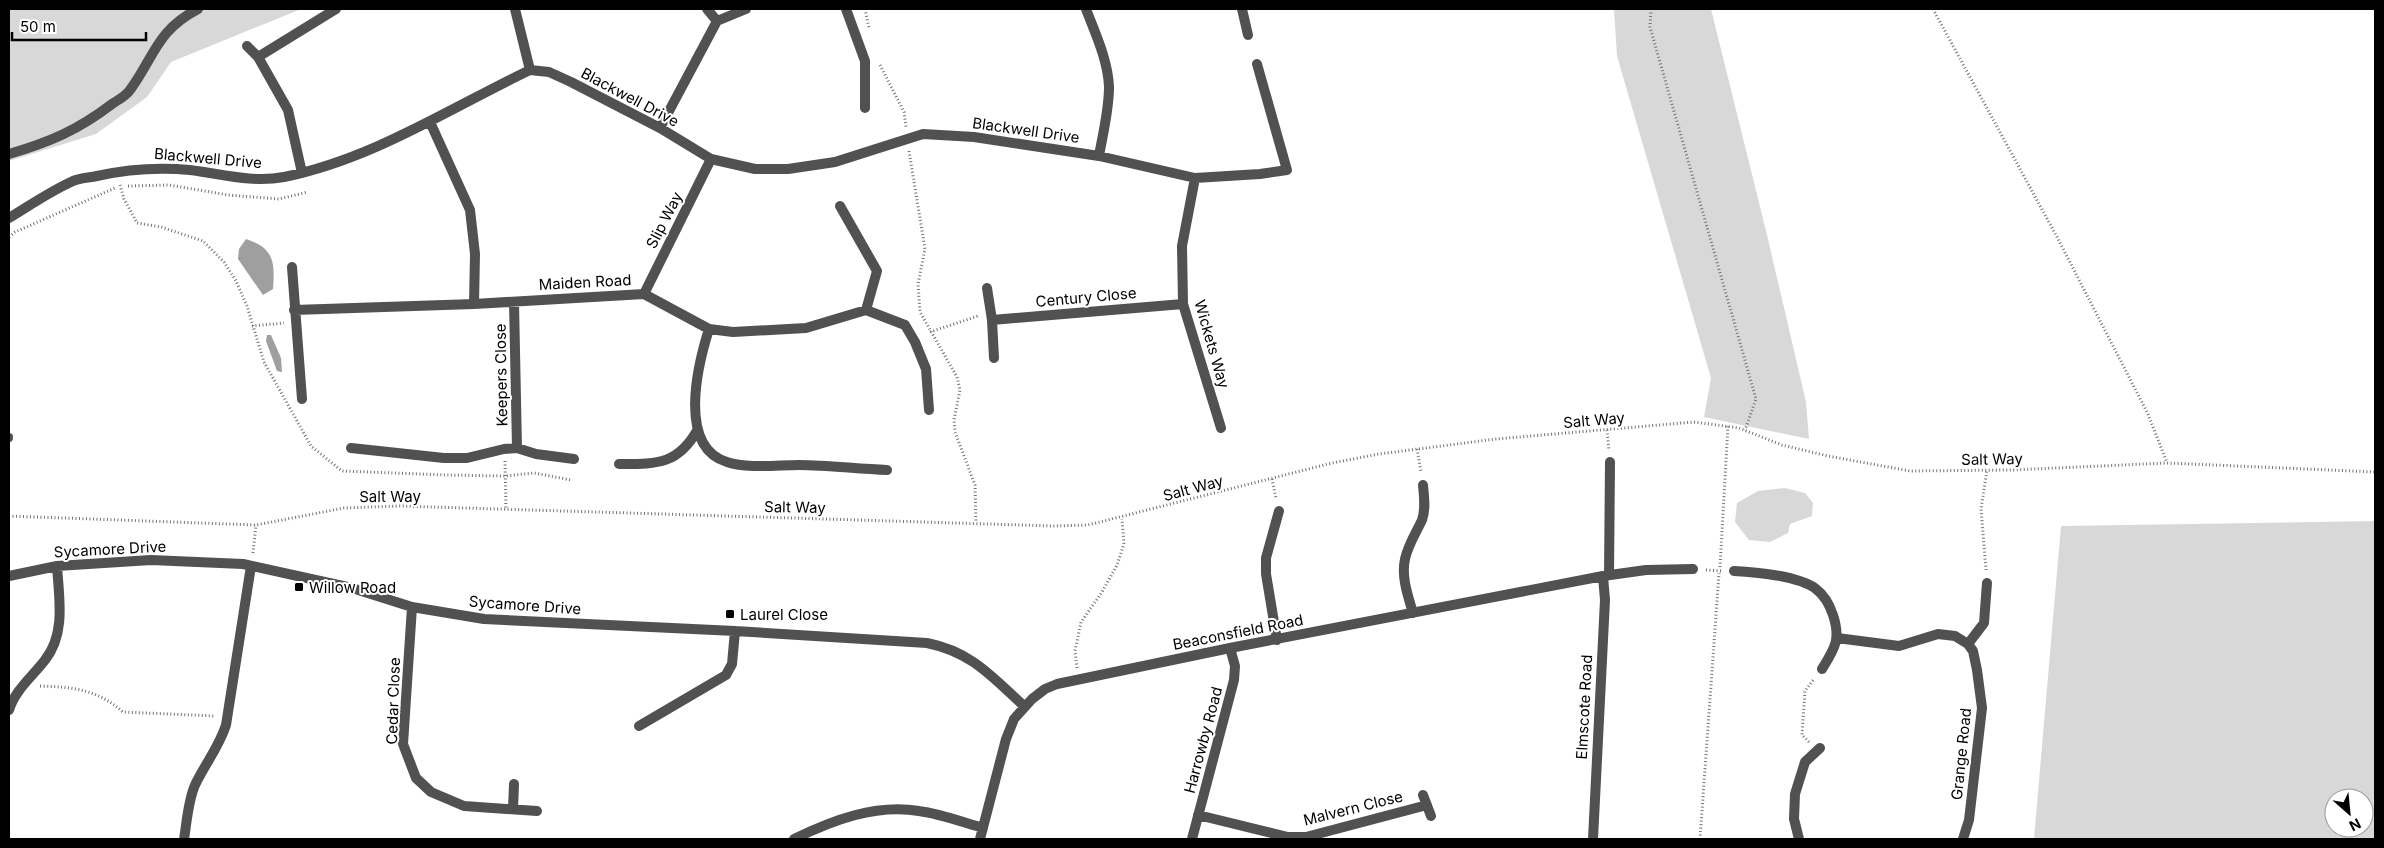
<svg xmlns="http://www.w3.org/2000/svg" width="2384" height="848" font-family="Inter,sans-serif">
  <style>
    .green { fill: #d8d8d8; fill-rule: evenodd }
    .water { fill: #9f9f9f }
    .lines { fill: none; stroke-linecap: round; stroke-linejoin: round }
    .path { stroke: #737373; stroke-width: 3; stroke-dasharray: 1 2.5; stroke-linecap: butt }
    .service { stroke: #515151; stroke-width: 8 }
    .minor { stroke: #515151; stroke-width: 10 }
    .poi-dot { fill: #000; stroke: #fff; stroke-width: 2 }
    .labels { text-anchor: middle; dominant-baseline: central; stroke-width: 4; stroke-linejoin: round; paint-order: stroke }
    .street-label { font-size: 15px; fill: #000; stroke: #fff }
    .poi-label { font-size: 15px; fill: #000; stroke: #fff; text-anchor: start }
  </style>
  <rect width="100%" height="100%" fill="#fff"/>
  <path class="green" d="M9,9h292l-130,53 -24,35 -51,37 -87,27z
    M1614,9h97l56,226 39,167 3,37 -105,-22 7,-39 -94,-322z
    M1785,488l20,5 8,10 -1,13 -22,8 -2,9 -18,9 -21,-2 -14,-18 2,-19 21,-12z
    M2375,521v318h-341l27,-313zM2334,798h30v30h-30z"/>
  <path class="water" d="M246,239c28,9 29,23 27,50l-10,6 -25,-36 1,-10z
    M267,335h4l10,23 1,14 -5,-1 -11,-30z"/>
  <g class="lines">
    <path class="path" d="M865,9l4,19
      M1651,9l-1,18 106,372 -11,31
      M1933,9l124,228 91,177 19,49
      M880,65l24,47 2,15
      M909,151l16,98 -7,35 2,28 37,65 3,13 -6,30 1,12 20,53 1,38
      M120,185l4,14 13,24 24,4 42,14 21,21 12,19 11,25 17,56 47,84 31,25 104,4 59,1 29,-3 37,7
      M128,186l41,-1 59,10 51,4 29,-7
      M9,237l6,-5 100,-44
      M252,326l32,-3
      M930,332l48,-16
      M1607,430l2,21
      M1417,449l4,23
      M505,461l1,49
      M1272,479l4,19
      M9,516l247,9 88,-17 56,-2 653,20 35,-1 244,-62 47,-9 117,-15 198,-17 45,6 43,17 46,11 82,15 102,-1 155,-7 208,9
      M253,553l3,-28
      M1720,567l8,-141
      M1706,570l17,1
      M1986,570l-5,-61 6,-39
      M1077,668l-2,-17 6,-29 21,-30 15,-27 7,-21 -2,-25
      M40,686c32,1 57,3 83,26l92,4
      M1809,742l-7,-7 3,-44 9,-12
      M1700,839l19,-266"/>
    <path class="service" d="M9,437v1"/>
    <path class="minor" d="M515,9l15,61
      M707,9l10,12
      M846,9l19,52v47
      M1086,9c9,24 22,51 23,78 0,23 -6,46 -10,69
      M1242,9l6,26
      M247,46l11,11 30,53 14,63
      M258,57l78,-48
      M430,122l40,88 5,44 -1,50
      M660,128l57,-107 29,-12
      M9,154c41,-12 69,-24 103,-50 6,-4 14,-8 18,-14 25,-34 26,-59 68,-81
      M1195,178l-13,68 1,58 38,124
      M840,206l37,65 -11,39
      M9,218c20,-12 40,-26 62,-36 7,-4 17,-4 26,-6 31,-7 61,-9 93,-6 32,4 62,13 94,7 89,-18 166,-69 246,-107l19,2 22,10 89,46 51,31 44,10h33l47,-7 88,-28 51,3 125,19 96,22 65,-4 27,-4 -30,-106
      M292,267l10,132
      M987,288l5,32 2,38
      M644,294l67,-135
      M514,302l3,146
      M294,310l180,-6 170,-10 65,35 24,3 73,-4 60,-18 39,15 10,17 11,27 3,41
      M992,320l191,-16
      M709,329c-11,35 -32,118 18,133 21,7 50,3 72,3 29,0 58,4 88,5
      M351,448l93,10h23l37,-9 13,-1 19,6 38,5
      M619,464c38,0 59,1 79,-35
      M1734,571c22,1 65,5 82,18 8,6 14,17 17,26 8,24 2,33 -11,54
      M1609,575l1,-113
      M9,576l48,-10 94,-6 92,4 109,24 60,19 72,12 251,12 192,12c45,9 65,34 98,64
      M412,607l-9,137 13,34 15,14 33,14 73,5
      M1413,613c-5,-17 -12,-36 -8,-54 3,-14 11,-26 17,-39 4,-11 2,-23 1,-35
      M1837,638l62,8 39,-12 17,2 13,8 5,7 4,19 5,38 -13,112 -6,19
      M1277,640l-11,-66v-16l13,-47
      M1968,644l16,-21 3,-40
      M9,710c6,-20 23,-33 36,-50 21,-26 14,-62 12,-94
      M639,726l87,-51 6,-11 3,-33
      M1423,795l8,21
      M513,809l1,-25
      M1198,815l90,22h18l121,-32
      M184,839c3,-18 4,-38 11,-54 10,-21 24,-38 31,-60l25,-159
      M794,839c39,-19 81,-35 125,-28 22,3 43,11 64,17
      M980,839l26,-100 8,-20 18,-20 13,-10 12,-5 173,-36 373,-72 43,-6 47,-1
      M1192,839l42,-159 1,-14 -5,-18
      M1593,839l12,-239 -2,-24
      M1799,839l-5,-20 1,-25 10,-32 15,-14"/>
  </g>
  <g class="poi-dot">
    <rect x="294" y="582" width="10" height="10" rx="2.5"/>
    <rect x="725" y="609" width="10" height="10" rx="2.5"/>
  </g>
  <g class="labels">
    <g class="street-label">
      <text transform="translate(630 97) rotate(28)">Blackwell Drive</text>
      <text transform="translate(1026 130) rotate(8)">Blackwell Drive</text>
      <text transform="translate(208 158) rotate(5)">Blackwell Drive</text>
      <text transform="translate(664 220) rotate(-63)">Slip Way</text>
      <text transform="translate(585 282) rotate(-3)">Maiden Road</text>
      <text transform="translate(1086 297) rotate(-5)">Century Close</text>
      <text transform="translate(1212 344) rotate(74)">Wickets Way</text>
      <text transform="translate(501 375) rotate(-91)">Keepers Close</text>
      <text transform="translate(1594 420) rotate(-5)">Salt Way</text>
      <text transform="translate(1992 459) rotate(-1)">Salt Way</text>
      <text transform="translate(1193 488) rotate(-15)">Salt Way</text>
      <text x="390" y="496">Salt Way</text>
      <text transform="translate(795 507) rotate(1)">Salt Way</text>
      <text transform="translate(110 549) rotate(-3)">Sycamore Drive</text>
      <text transform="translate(525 605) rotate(4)">Sycamore Drive</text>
      <text transform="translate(1238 632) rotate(-11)">Beaconsfield Road</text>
      <text transform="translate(393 701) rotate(-88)">Cedar Close</text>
      <text transform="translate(1584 707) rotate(-87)">Elmscote Road</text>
      <text transform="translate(1203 740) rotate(-75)">Harrowby Road</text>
      <text transform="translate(1961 754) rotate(-84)">Grange Road</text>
      <text transform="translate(1353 808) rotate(-14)">Malvern Close</text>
    </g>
    <g class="poi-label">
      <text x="309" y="587">Willow Road</text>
      <text x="740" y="614">Laurel Close</text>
    </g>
  </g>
  <rect width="2384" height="848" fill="none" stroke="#000000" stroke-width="20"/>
  <g transform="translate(2349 813) rotate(153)"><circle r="24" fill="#ffffff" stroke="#999999"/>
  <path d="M0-4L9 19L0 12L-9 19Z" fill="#000000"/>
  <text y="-8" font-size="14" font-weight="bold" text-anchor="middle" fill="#000000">N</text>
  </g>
  <path d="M12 32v8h134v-8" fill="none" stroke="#000000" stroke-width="2.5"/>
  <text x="20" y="32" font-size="15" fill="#000000" stroke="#ffffff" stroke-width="4" paint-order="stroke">50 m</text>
</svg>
